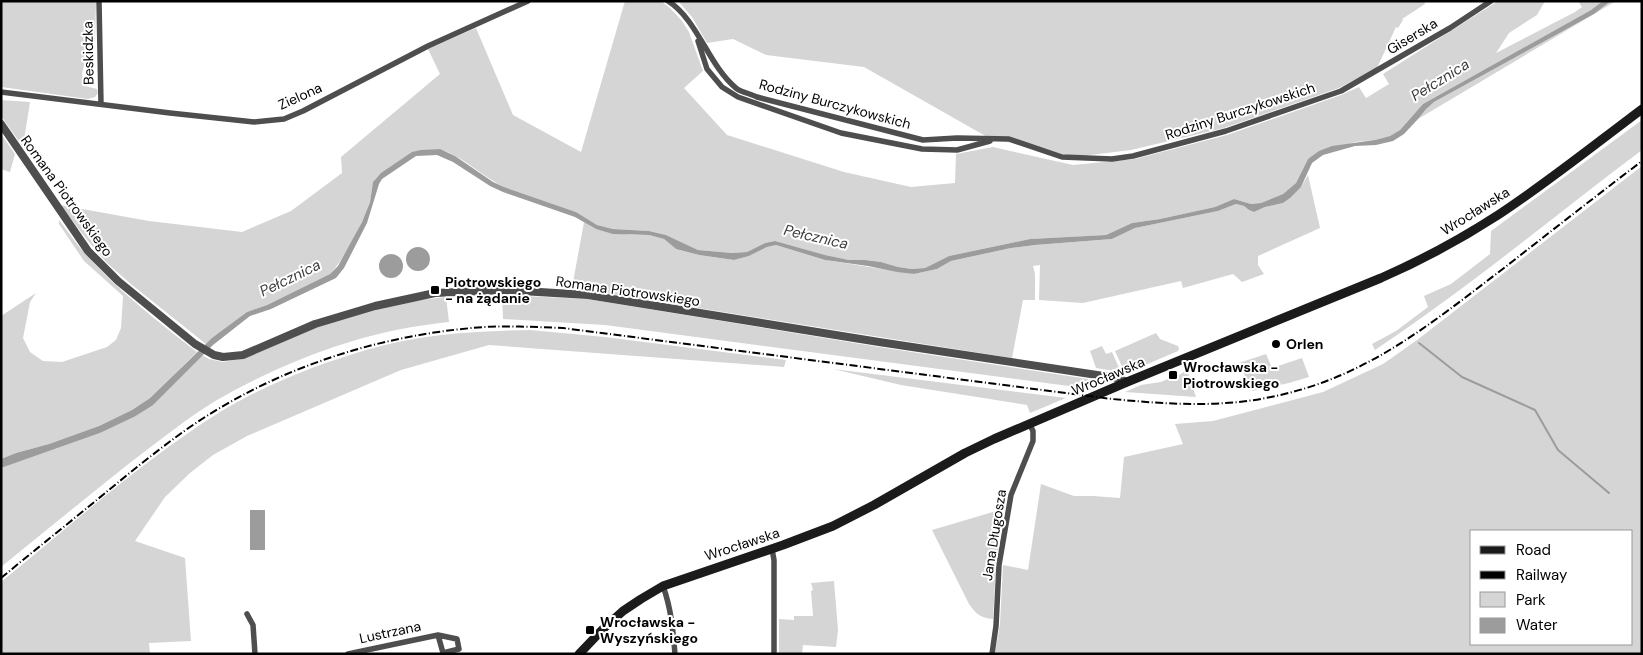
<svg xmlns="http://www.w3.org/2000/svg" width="1643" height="655" font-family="'DM Sans',sans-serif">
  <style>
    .green { fill: #d5d5d5; fill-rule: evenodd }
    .water { fill: #9c9c9c }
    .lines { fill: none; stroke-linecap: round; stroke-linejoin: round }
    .stream { stroke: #9c9c9c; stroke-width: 2 }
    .minor { stroke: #4e4e4e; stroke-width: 5.5 }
    .tertiary { stroke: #4e4e4e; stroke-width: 8 }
    .secondary { stroke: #1b1b1b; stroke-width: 9 }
    .rail { stroke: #000; stroke-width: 2; stroke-dasharray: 8 2.5 1 2.5; stroke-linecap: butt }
    .poi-dot { fill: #000; stroke: #fff; stroke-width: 2 }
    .labels { text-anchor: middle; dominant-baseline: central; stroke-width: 4; stroke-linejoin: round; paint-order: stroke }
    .street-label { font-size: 14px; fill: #000; stroke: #fff }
    .poi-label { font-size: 14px; font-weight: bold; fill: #000; stroke: #fff; text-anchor: start }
    .water-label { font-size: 15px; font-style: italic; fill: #3d3d3d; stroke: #fff }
  </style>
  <rect width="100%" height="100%" fill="#fff"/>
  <path class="green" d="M1,1h95l-1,41 -7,5 -6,27 3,12 12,3 1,4 -3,4 -7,2 -87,-12z
    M625,1h36l9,7 12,13 7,11 14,39 -19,17 43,47 117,37 67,15 44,-4 1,-29 37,-7 80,18 62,-6 92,-24 114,-40 18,-8 7,11 23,-14 -6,-10 115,-73h47l-8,14 -28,18 -13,20 79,-41 7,-5 -4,-6 25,1 -12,8 -168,94 -23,26 -10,6 -15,4 -20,2 -47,17 -12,24 -13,11 -22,9 -10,1 -17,-5 -19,8 -55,12 -28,4 -26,12 -76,4 -81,17 -24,12 -13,1 -14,-2 -17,-5 -16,-2h-16l-24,-5 -50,-14 -10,2 -18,9 -15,1 -34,-3 -32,-15 -17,-4 -36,-2 -16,-4 -21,-13 -72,-25c-19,-9 -45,-33 -63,-37 -3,-1 -8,0 -11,0 -17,0 -25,8 -38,17 -6,4 -13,7 -18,14 -3,6 -2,16 -5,23 -6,18 -25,56 -39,70l-63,31 -20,7 -41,32 -74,-59 -25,-22 -19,-22 -28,-36 89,16 93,11 49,-21 51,-38 -1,-16 99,-83 -12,-25 48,-21 37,87 68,37z
    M678,1h746l1,3 -23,15 1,1 -5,8 -2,-1 -19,41 -38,20 -115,40 -93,22 -57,7 -85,-19 -125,-71 -98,-12 -33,-16 -26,4 -15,-26z
    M1611,1h5l-198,118 8,-11 8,-6 160,-88z
    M1,100l29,2 -7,45 -22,-31z
    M1642,120v30c-89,67 -174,138 -267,200l-3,-6 24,-13 32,-24 -4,-11 27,-12 39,-30 1,-23z
    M1,134l14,20 -5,18 -9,-3z
    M1642,166v488h-647l5,-30 3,-59 25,5 13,-86 33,12h19l27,2 4,-41 59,-13 -8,-20 38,-3 110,-29 60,-28 34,-24zM1632,531v113h-160v-113z
    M1308,175l12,53 -62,28v9l6,9 -22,8 -9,-8 -50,14 -2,-7 -98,22 -44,-3 1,-35 -7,1 2,8v26h-12l-11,58 -440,-70 12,-66 12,7 34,6h19l15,4 12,10 23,6 35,5 15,-4 18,-9 9,-2 49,15 89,14 23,-5 14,-8 60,-13 24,-3 77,-6 23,-11 83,-17 18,-7 8,2 5,4 5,2 11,-5 18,-4 18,-16z
    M59,220c9,11 16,23 26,33 32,37 73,69 112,99l-47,46 -18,12 -33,16 -50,18 -33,9 -15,6v-143l35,-23 -6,9 -7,36 7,14 13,9 19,1 45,-15 9,-7 5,-12 2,-32 -39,-35 -25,-37z
    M502,295l85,4 292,48 209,32 3,7 -4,2 -26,-3 -456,-60 -102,-6z
    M446,297l3,25c-82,8 -160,37 -232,78 -30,18 -58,41 -86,62 -44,35 -87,70 -130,105v-99l99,-35 34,-16 44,-38 24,-24 7,4 14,3 21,-4 72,-31 60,-18 35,-8z
    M530,330l75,7 181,23 -2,7 -295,-22 -88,25 -154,66 -34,19 -23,18 -25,24 -30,44 50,17 6,83 -42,2 1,11h-149v-72c71,-58 141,-121 219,-170 42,-26 98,-48 146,-62 54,-16 108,-19 164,-20z
    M1156,333l4,6 18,7 1,3 -1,2 -49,21 -5,-1 -9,-20z
    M1102,346l4,8 6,-2 9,20 -25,-4 -6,-17z
    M1266,354l6,14 30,-10 7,19 -20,6 -37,8 -13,-28z
    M833,369l233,29 -36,15 -3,-8 -126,-20z
    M1187,370l9,27 -71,-5 16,-7 20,-3 11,-5 1,2 6,-2v-2z
    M1003,509l-7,55 -3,55c-12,-1 -17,-5 -24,-15l-37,-74z
    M834,581l4,49 -2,17 -33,-2 -1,9h-23v-35l15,1v-4h19l-2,-25 2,-1 -2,-7z"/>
  <path class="water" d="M1603,1h8l-17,13 -160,88 -8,7 -8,10 -14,15 -11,7 -17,4 -21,1 -32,9 -11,8 -11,24 -11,11 -7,5 -18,4 -11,5 -5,-2 -5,-4 -8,-2 -18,7 -83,17 -23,11 -77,6 -24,3 -60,13 -14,8 -23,5 -17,-2 -29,-6 -43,-6 -49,-15 -9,2 -18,9 -15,4 -35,-5 -23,-6 -12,-10 -15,-4 -36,-1 -17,-5 -21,-12 -72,-25 -13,-6 -37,-24 -16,-7 -21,1 -34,23 -3,5 -12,39 -23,45 -8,10 -65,31 -21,7 -37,29 -60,60 -19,12 -34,16 -99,35v-9l15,-6 33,-9 50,-18 33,-16 18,-12 62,-60 35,-26 20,-7 63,-31 8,-8 24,-44 8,-20 3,-20 8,-9 31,-21 9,-2 19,-1 15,7 38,26 11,5 72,25 21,13 16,4 36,2 17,4 32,15 34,3 15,-1 18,-9 10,-2 50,14 24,5h16l16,2 17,5 14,2 13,-1 24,-12 81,-17 76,-4 26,-12 28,-4 55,-12 19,-8 17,5 10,-1 22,-9 13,-11 12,-24 11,-8 13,-5 43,-6 15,-4 10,-6 23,-26 168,-94z
    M406 259a12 12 0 1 1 24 0a12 12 0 1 1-24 0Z
    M379 266a12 12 0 1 1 24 0a12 12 0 1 1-24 0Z
    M250,510h15v40h-15z"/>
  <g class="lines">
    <path class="stream" d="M1419,343l43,34 73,33 23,40 51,43"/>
    <path class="minor" d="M99,1l2,103
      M668,1c30,19 40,64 68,87 5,4 15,6 21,9l166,43 34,-2 52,1 53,18 50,2 21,-3 93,-25 115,-40 109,-63 41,-27
      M698,41l9,28 15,18 16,10 103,36 81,16 35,1 33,-9
      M1,92l169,21 84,9 30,-3 19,-8 125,-65 100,-45
      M772,549l2,11v94
      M663,586c8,22 10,44 12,68
      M247,614l6,11 2,29
      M348,654l90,-19 19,4 2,10 -16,4 -5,-18
      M992,654l4,-28 3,-61 12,-70 22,-54v-10l-4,-8"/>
    <path class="tertiary" d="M1,124l87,127 30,30 77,63 19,11 9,2 20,-2 72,-31 60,-18 60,-13 71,-3 82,5 291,47 238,36 10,4"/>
    <path class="secondary" d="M579,654l24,-25 20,-18 18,-12 22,-13 120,-41 50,-19 41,-21 91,-52 29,-14 133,-57 254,-104c41,-18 80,-39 117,-63 50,-33 96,-70 144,-106"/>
    <path class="rail" d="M1,578c34,-28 69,-56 103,-84 28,-23 56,-46 86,-67 83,-57 182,-90 282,-99 30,-3 61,-1 91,0l549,71c53,5 106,9 159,-2 95,-19 158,-72 233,-129 46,-36 92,-72 138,-107"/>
  </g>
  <g class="poi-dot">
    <rect x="430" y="285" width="10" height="10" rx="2.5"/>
    <circle cx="1276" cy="344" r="5"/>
    <rect x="1168" y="370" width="10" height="10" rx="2.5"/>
    <rect x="585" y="625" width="10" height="10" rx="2.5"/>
  </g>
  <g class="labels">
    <g class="street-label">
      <text transform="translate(1412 36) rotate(-31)">Giserska</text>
      <text transform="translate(88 53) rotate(-91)">Beskidzka</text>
      <text transform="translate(300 96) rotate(-24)">Zielona</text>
      <text transform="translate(835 104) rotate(15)">Rodziny Burczykowskich</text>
      <text transform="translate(1240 111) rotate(-18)">Rodziny Burczykowskich</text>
      <text transform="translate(67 196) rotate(54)">Romana Piotrowskiego</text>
      <text transform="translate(1475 211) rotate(-32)">Wrocławska</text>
      <text transform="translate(628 291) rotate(8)">Romana Piotrowskiego</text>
      <text transform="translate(1108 376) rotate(-23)">Wrocławska</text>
      <text transform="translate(994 535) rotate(-81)">Jana Długosza</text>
      <text transform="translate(742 544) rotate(-18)">Wrocławska</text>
      <text transform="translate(390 632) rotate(-12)">Lustrzana</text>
    </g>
    <g class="poi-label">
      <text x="445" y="282">Piotrowskiego<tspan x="445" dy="16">- na żądanie</tspan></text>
      <text x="1286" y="344">Orlen</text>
      <text x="1183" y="367">Wrocławska -<tspan x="1183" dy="16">Piotrowskiego</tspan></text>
      <text x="600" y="622">Wrocławska -<tspan x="600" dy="16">Wyszyńskiego</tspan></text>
    </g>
    <g class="water-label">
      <text transform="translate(1440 80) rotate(-32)">Pełcznica</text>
      <text transform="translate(816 237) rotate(13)">Pełcznica</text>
      <text transform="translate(290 278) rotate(-26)">Pełcznica</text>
    </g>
  </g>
  <rect width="1643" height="655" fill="none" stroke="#000000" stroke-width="5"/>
  <rect x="1470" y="530" width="162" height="115" fill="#ffffff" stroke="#999999"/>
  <rect x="1480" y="546" width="25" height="8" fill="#1b1b1b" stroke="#999999"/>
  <text x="1516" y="555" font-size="15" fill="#000000">Road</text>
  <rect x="1480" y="571" width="25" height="8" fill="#000000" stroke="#999999"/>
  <text x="1516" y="580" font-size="15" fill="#000000">Railway</text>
  <rect x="1480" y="592" width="25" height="15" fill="#d5d5d5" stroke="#999999"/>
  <text x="1516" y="605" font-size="15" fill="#000000">Park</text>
  <rect x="1480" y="618" width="25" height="15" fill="#9c9c9c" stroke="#999999"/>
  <text x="1516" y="630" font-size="15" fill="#000000">Water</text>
</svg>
